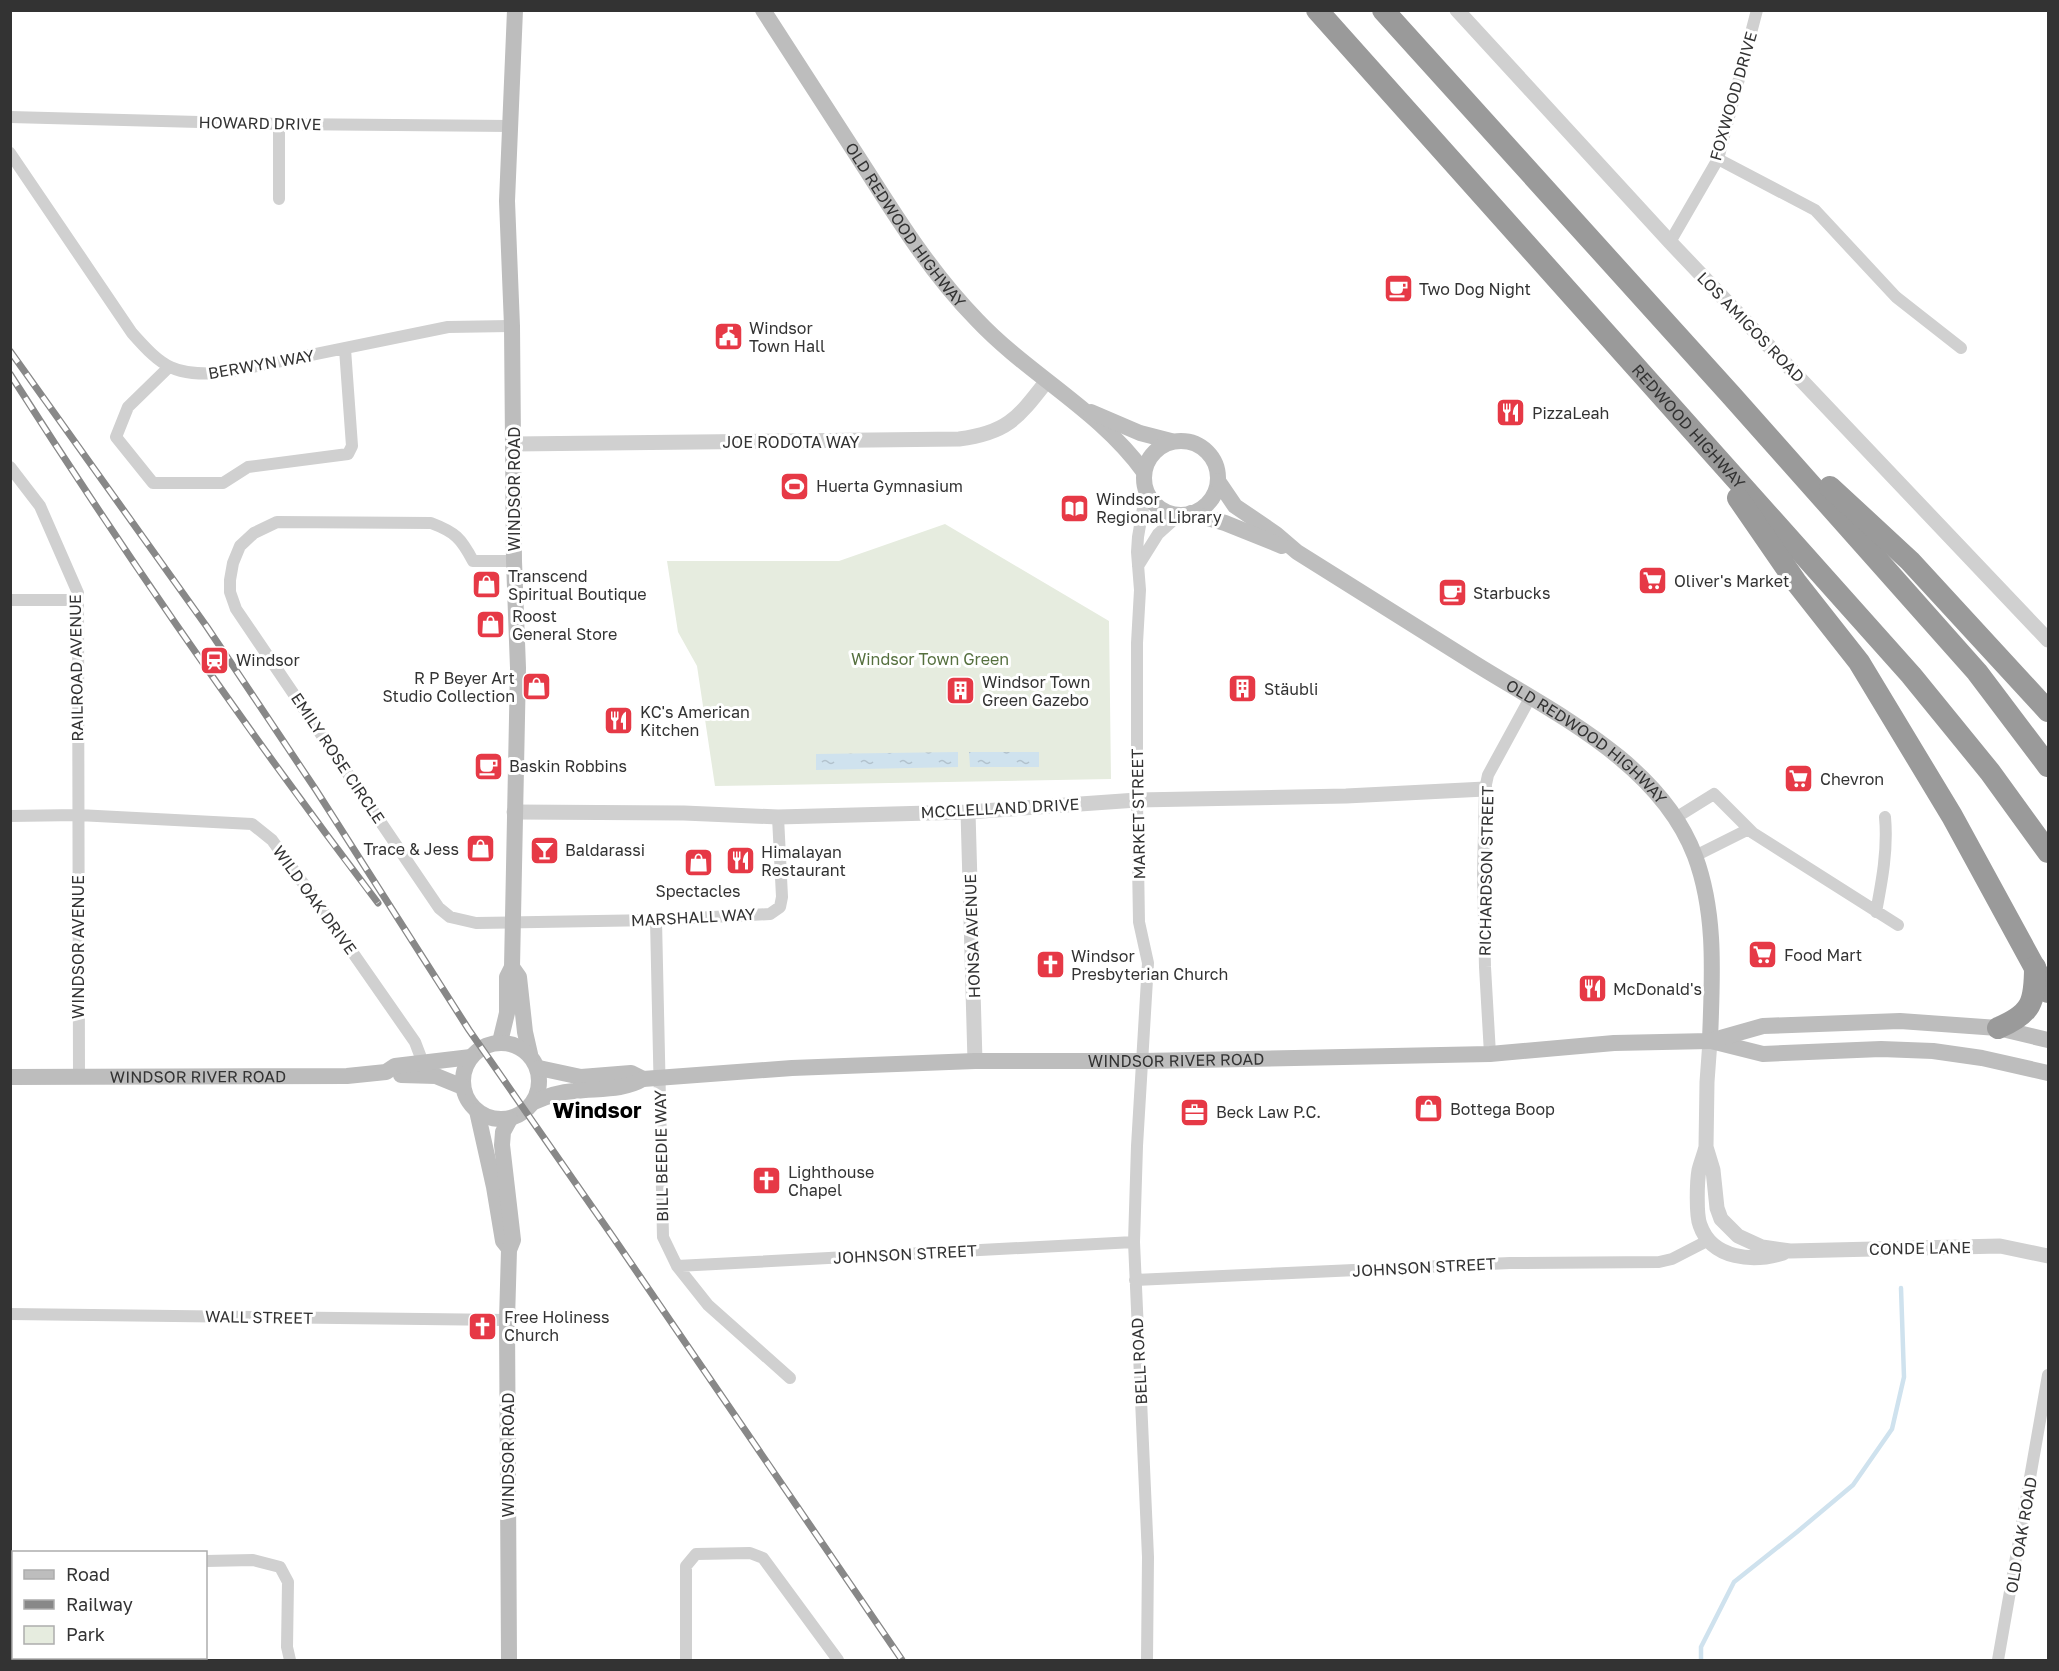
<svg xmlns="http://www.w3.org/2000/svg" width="2059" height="1671" font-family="'Golos Text',sans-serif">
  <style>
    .green { fill: #e6ecdf }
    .water { fill: url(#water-ripples) }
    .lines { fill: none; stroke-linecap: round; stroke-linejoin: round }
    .stream { stroke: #cfe2ee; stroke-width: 4.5 }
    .minor { stroke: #d0d0d0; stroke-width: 12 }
    .tertiary { stroke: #d0d0d0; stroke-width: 15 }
    .secondary { stroke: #bdbdbd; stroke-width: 16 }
    .motorway { stroke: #9a9a9a; stroke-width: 22 }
    .rail-casing { stroke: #888; stroke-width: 7 }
    .rail { stroke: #fff; stroke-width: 4.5; stroke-dasharray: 14; stroke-linecap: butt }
    .labels { text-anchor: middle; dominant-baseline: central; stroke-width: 6; stroke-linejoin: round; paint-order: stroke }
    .street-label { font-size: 16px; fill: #333; stroke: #fff }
    .poi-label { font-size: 16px; fill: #333; stroke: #fff; text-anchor: start }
    .park-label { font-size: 16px; fill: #56703f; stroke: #fff }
    .district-label { font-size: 22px; font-weight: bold; fill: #000; stroke: #fff }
  </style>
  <defs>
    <pattern id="water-ripples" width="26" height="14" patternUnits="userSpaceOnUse" patternTransform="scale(1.5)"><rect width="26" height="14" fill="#cfe2ee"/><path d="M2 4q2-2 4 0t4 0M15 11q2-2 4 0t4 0" fill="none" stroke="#b2c2cd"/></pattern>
  </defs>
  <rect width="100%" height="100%" fill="#fff"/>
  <path class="green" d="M945,524l164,97 2,158 -396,7 -18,-120 -19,-34 -11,-71h172z"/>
  <path class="water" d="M958,752v15l-142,3v-16z
    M969,752h70v15h-69z"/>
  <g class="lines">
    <path class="stream" d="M1701,1660v-13l33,-65 63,-50 56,-47 39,-56 12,-52 -3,-89"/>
    <path class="minor" d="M10,117l269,7 231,2
      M10,153l122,180c31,35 42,43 91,40l225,-46 64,-1
      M1718,159l97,51 81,87 65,51
      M279,199v-75
      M1670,242l48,-83 39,-149
      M168,368l-40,39 -12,30 37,46h70l25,-16 100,-13 4,-8 -7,-97
      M10,467l30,39 38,87 1,485
      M1146,491l-8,46 -1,15 3,38 -3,53v157l2,122 9,41 -11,183 -3,96 14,315 -1,103
      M514,561h-41c-12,-23 -18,-29 -42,-38l-154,-1 -23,11 -14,13 -7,17 -3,17v12l6,17 203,299 11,9 26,6 180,-3 114,-6 10,-7 2,-10 -4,-80
      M1138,566l20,-32 21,-19
      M10,600h66
      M10,816l68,-1 174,9 20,16 74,103 69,99 8,21
      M1677,817l37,-23 39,39 145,92
      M1695,856l54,-27
      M1876,912c6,-31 12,-63 9,-95
      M656,920l7,317 14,29 31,39 82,73
      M1490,1054l-5,-87 -2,-92 2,-86 3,-14 42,-77
      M677,1266l457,-24
      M1135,1280l375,-17 149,-1 13,-3 37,-19
      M10,1314l497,6
      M206,1561l47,-1 27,7 8,15 -1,65 3,13
      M118,1660l1,-2
      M686,1660v-94l10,-12 54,-1 13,5 75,102
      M1998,1660l50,-285"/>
    <path class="tertiary" d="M1457,10l213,232 378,398
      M514,444l445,-5c48,-6 59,-21 87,-57
      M514,812l170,1 94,4 190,-5 169,-12 209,-4 139,-7
      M968,812l7,249
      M1710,1041l-3,41 -1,65 7,23 4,38 4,11 17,17 24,11 28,4 210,-5 48,10
      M1706,1147c-2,8 -5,15 -7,23 -2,11 -3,45 1,55 12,35 54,37 83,28"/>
    <g class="secondary">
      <path id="s1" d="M763,10c35,54 69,107 104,161 33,52 66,104 110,149 52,55 122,90 167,152"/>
      <path d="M1091,412l49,21 31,8"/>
      <circle cx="1181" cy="478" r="37"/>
      <path id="s2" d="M1218,481l17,25 41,28 21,18c59,37 118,74 177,111 80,50 186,100 221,193 22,59 17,123 15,185"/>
      <path d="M1191,513l34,10 57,23"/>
      <path d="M512,967l7,10 6,55 5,22"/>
      <path d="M1711,1041l52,13 118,-5 52,2 49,7 66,15"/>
      <path d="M500,1042l7,-29v-36l5,-10 6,-299 -4,-107 -2,-235 -5,-125 8,-191"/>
      <circle cx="501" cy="1081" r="38"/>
      <path d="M539,1068l42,9 50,-4 12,6"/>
      <path d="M401,1075l35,1 27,11"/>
      <path id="s3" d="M10,1077l337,-1 39,-4 9,-6 76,-9"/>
      <path id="s4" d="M534,1102c13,-6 26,-10 40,-11 23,-3 49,0 69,-12l149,-11 183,-7h167l348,-7 124,-11 96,-2 53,-15 137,-5 98,7 50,12"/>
      <path d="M477,1111l17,76 9,54 4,5"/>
      <path d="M509,1660l-2,-340 2,-70 4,-10 -11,-95 1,-13 7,-13"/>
    </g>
    <g class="motorway">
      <path id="s5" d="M1317,10l594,665 79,97 58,80"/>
      <path d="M1383,10l348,385 246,277 71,94"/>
      <path d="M1830,487l80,74 138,150"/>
      <path d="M1738,498l58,84 63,80 93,154 96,176"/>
      <path d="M1998,1028c34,-14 37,-26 37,-61"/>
    </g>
    <defs>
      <path id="rail" d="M10,351l197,276 109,163 153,240 144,207 289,423
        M10,374c116,182 238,358 368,529"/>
    </defs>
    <use href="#rail" class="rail-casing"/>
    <use href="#rail" class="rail"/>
  </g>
  <defs>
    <symbol id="cafe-square" viewBox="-11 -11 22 22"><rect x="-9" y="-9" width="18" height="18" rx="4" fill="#e63946" stroke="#fff"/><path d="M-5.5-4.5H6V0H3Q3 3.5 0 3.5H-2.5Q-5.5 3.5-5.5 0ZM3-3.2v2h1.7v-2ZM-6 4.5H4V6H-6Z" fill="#fff"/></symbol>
    <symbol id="civic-square" viewBox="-11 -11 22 22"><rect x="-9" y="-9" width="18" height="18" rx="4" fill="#e63946" stroke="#fff"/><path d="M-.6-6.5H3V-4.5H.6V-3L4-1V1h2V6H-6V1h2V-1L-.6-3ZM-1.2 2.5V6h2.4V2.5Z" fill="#fff"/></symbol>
    <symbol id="restaurant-square" viewBox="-11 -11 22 22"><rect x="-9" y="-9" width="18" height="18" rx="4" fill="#e63946" stroke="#fff"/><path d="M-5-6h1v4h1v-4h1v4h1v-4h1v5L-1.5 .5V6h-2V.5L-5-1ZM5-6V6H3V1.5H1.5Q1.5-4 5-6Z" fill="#fff"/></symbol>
    <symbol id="stadium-square" viewBox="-11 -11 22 22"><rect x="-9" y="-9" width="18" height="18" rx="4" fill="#e63946" stroke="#fff"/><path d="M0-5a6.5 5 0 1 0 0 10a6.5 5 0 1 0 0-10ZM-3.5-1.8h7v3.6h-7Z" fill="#fff"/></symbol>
    <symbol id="library-square" viewBox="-11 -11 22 22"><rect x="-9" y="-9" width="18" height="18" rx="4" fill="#e63946" stroke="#fff"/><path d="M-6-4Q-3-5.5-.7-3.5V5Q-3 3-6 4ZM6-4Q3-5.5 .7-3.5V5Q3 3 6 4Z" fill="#fff"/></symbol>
    <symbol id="supermarket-square" viewBox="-11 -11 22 22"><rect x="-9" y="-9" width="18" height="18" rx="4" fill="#e63946" stroke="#fff"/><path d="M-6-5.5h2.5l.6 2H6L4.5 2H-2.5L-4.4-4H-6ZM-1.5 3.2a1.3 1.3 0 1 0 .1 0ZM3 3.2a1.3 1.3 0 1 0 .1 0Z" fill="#fff"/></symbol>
    <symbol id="shop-square" viewBox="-11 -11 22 22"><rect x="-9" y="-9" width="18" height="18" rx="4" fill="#e63946" stroke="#fff"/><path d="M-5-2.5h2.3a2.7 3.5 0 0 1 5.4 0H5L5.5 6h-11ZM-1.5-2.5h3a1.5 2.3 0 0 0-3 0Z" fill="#fff"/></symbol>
    <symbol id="station-square" viewBox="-11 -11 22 22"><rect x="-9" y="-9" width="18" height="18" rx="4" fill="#e63946" stroke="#fff"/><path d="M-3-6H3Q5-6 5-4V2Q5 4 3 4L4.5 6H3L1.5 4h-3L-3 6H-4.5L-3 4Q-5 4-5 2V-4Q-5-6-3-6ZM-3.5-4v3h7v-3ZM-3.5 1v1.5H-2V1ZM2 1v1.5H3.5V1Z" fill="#fff"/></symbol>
    <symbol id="building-square" viewBox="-11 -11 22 22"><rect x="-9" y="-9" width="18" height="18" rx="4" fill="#e63946" stroke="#fff"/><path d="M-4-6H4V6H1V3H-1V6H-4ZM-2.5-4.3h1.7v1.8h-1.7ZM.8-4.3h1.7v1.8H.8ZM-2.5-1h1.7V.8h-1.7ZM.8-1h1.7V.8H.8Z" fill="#fff"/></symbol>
    <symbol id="bar-square" viewBox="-11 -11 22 22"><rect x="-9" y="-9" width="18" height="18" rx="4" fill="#e63946" stroke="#fff"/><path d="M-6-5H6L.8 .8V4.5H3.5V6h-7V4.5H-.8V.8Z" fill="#fff"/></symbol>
    <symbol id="church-square" viewBox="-11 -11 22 22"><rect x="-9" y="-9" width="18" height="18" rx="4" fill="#e63946" stroke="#fff"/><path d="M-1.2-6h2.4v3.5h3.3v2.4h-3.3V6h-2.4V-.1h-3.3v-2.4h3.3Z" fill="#fff"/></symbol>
    <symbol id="office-square" viewBox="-11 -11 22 22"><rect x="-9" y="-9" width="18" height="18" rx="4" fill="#e63946" stroke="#fff"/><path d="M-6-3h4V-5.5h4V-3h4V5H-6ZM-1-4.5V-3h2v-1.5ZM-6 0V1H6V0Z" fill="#fff"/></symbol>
  </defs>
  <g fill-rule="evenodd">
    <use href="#cafe-square" x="1382" y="272" width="33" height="33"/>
    <use href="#civic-square" x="712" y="320" width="33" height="33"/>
    <use href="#restaurant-square" x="1494" y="396" width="33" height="33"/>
    <use href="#stadium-square" x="778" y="470" width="33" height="33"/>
    <use href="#library-square" x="1058" y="492" width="33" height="33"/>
    <use href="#supermarket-square" x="1636" y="564" width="33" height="33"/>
    <use href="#shop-square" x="470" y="568" width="33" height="33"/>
    <use href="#cafe-square" x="1436" y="576" width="33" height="33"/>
    <use href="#shop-square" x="474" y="608" width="33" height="33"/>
    <use href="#station-square" x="198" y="644" width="33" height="33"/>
    <use href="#shop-square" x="520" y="670" width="33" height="33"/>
    <use href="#building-square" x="1226" y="672" width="33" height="33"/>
    <use href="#building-square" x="944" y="674" width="33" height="33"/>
    <use href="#restaurant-square" x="602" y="704" width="33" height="33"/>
    <use href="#cafe-square" x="472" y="750" width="33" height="33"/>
    <use href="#supermarket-square" x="1782" y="762" width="33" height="33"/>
    <use href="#shop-square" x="464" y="832" width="33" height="33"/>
    <use href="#bar-square" x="528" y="834" width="33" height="33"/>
    <use href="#restaurant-square" x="724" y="844" width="33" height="33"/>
    <use href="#shop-square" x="682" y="846" width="33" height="33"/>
    <use href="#supermarket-square" x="1746" y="938" width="33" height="33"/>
    <use href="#church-square" x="1034" y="948" width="33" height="33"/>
    <use href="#restaurant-square" x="1576" y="972" width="33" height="33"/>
    <use href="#shop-square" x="1412" y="1092" width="33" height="33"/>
    <use href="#office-square" x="1178" y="1096" width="33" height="33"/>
    <use href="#church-square" x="750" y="1164" width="33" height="33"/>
    <use href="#church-square" x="466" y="1310" width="33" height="33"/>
  </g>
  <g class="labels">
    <g class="street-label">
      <text transform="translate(1733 96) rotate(-74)">FOXWOOD DRIVE</text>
      <text transform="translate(260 123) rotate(1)">HOWARD DRIVE</text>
      <text stroke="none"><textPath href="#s1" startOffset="258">OLD REDWOOD HIGHWAY</textPath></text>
      <text transform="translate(1751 327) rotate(46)">LOS AMIGOS ROAD</text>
      <text transform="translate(261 364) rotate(-10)">BERWYN WAY</text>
      <text stroke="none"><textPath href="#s5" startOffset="558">REDWOOD HIGHWAY</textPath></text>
      <text x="791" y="442">JOE RODOTA WAY</text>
      <text transform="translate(514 489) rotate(-90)">WINDSOR ROAD</text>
      <text transform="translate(76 668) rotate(-91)">RAILROAD AVENUE</text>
      <text stroke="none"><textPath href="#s2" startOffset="454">OLD REDWOOD HIGHWAY</textPath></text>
      <text transform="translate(338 758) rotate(56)">EMILY ROSE CIRCLE</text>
      <text transform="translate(1000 808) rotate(-3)">MCCLELLAND DRIVE</text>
      <text transform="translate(1138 814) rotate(-91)">MARKET STREET</text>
      <text transform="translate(1486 871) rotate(-89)">RICHARDSON STREET</text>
      <text transform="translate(315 900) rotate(54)">WILD OAK DRIVE</text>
      <text transform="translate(693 917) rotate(-3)">MARSHALL WAY</text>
      <text transform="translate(972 936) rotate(-92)">HONSA AVENUE</text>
      <text transform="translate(78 947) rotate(-90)">WINDSOR AVENUE</text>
      <text stroke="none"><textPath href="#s4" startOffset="646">WINDSOR RIVER ROAD</textPath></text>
      <text stroke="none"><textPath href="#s3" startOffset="188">WINDSOR RIVER ROAD</textPath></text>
      <text transform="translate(661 1156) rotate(-91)">BILL BEEDIE WAY</text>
      <text transform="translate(1920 1248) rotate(-1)">CONDE LANE</text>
      <text transform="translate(905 1254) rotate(-3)">JOHNSON STREET</text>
      <text transform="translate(1424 1267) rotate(-3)">JOHNSON STREET</text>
      <text transform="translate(259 1317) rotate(1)">WALL STREET</text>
      <text transform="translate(1139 1361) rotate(-93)">BELL ROAD</text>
      <text transform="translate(508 1455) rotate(-90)">WINDSOR ROAD</text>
      <text transform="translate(2021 1535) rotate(-80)">OLD OAK ROAD</text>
    </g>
    <g class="poi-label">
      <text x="1419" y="289">Two Dog Night</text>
      <text x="749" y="328">Windsor<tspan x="749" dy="18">Town Hall</tspan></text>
      <text x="1532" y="413">PizzaLeah</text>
      <text x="816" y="486">Huerta Gymnasium</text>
      <text x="1096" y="499">Windsor<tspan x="1096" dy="18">Regional Library</tspan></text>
      <text x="508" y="576">Transcend<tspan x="508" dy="18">Spiritual Boutique</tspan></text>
      <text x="1674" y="581">Oliver's Market</text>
      <text x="1473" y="593">Starbucks</text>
      <text x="512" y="616">Roost<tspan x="512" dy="18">General Store</tspan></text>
      <text x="236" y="660">Windsor</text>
      <text x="515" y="678" text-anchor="end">R P Beyer Art<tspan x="515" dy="18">Studio Collection</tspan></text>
      <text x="982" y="682">Windsor Town<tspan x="982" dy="18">Green Gazebo</tspan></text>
      <text x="1264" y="689">Stäubli</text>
      <text x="640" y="712">KC's American<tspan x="640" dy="18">Kitchen</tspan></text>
      <text x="509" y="766">Baskin Robbins</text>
      <text x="1820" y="779">Chevron</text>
      <text x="459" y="849" text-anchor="end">Trace &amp; Jess</text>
      <text x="565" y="850">Baldarassi</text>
      <text x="761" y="852">Himalayan<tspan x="761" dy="18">Restaurant</tspan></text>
      <text x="698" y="891" text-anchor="middle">Spectacles</text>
      <text x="1784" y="955">Food Mart</text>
      <text x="1071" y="956">Windsor<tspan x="1071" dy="18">Presbyterian Church</tspan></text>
      <text x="1613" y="989">McDonald's</text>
      <text x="1450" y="1109">Bottega Boop</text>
      <text x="1216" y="1112">Beck Law P.C.</text>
      <text x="788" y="1172">Lighthouse<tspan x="788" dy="18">Chapel</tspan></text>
      <text x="504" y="1317">Free Holiness<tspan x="504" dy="18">Church</tspan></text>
    </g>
    <g class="park-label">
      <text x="930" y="659">Windsor Town Green</text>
    </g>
    <g class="district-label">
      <text x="597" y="1109">Windsor</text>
    </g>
  </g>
  <rect width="2059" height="1671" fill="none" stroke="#333333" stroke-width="24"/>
  <rect x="12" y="1551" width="195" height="108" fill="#ffffff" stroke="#adadad" stroke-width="1.5"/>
  <rect x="24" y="1570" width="30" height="9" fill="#bdbdbd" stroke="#adadad" stroke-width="1.5"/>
  <text x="66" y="1581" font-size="18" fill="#333333">Road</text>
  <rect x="24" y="1600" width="30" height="9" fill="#888888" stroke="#adadad" stroke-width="1.5"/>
  <text x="66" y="1611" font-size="18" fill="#333333">Railway</text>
  <rect x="24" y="1626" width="30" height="18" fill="#e6ecdf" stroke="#adadad" stroke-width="1.5"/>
  <text x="66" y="1641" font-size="18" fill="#333333">Park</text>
</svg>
